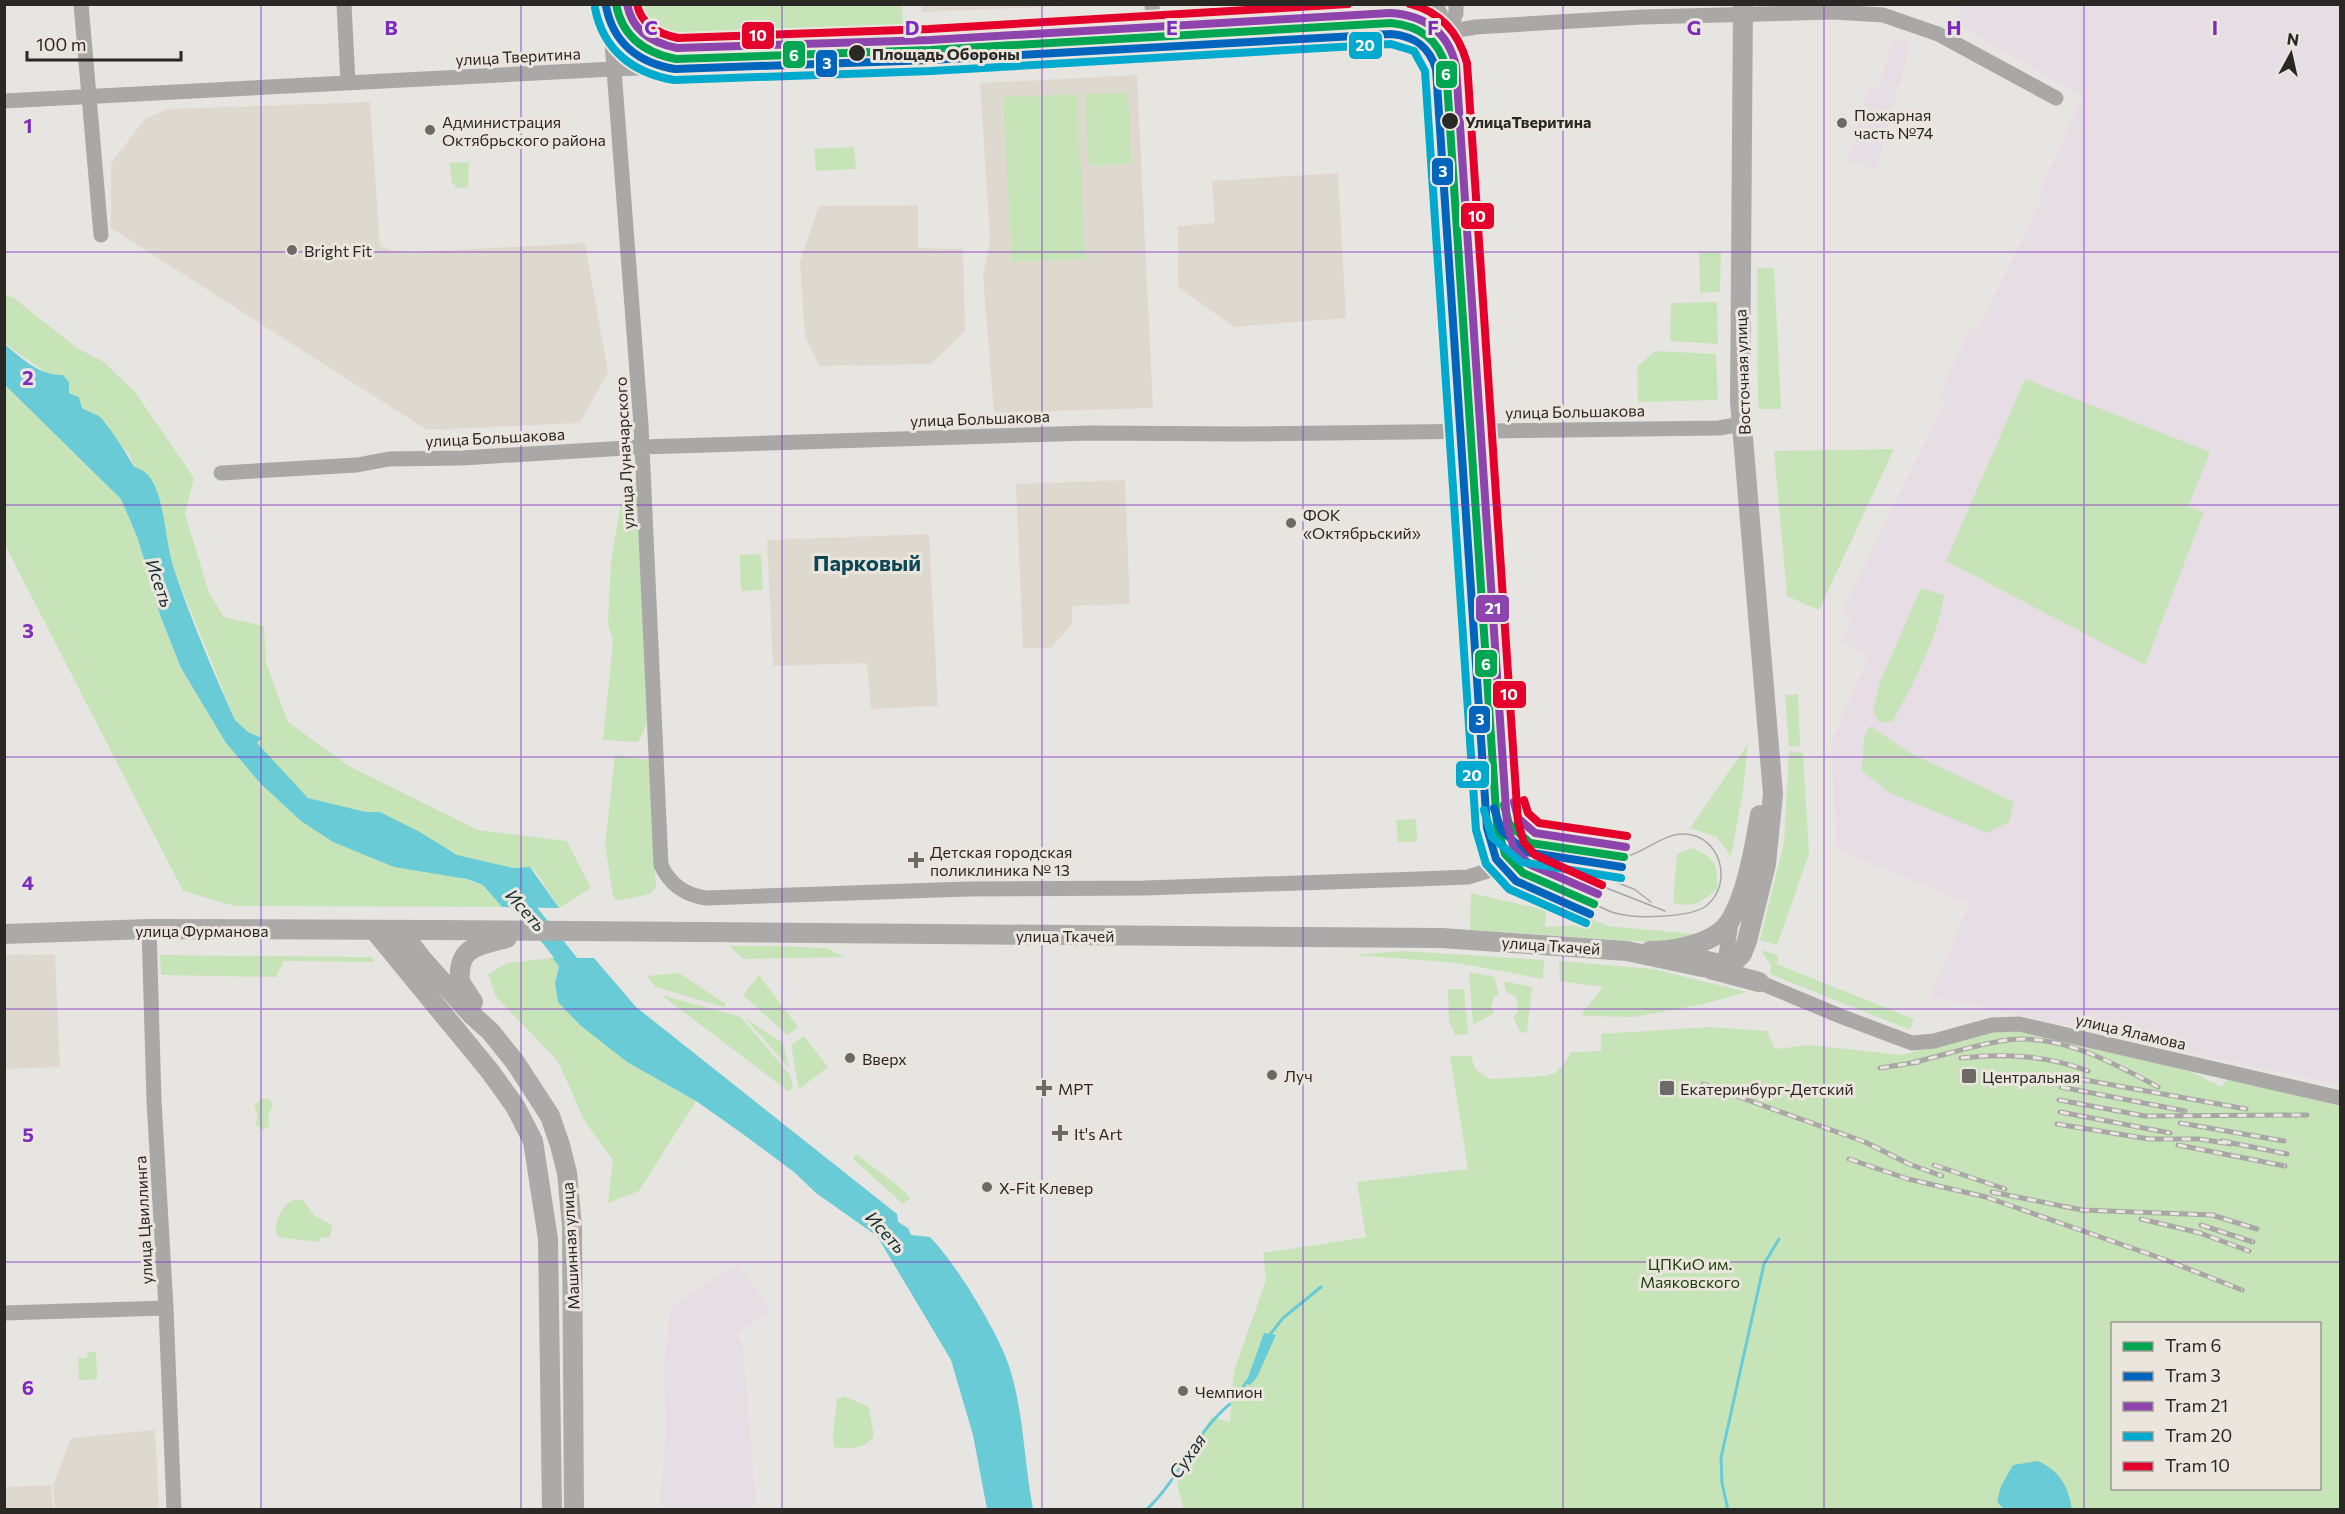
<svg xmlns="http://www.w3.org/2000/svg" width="2345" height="1514" font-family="Commissioner,sans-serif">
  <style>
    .built { fill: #ded9cf }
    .industrial { fill: #e6dde5 }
    .green { fill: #c7e4b8; fill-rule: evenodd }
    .water { fill: #68cbd6 }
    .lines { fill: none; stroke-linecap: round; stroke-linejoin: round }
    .stream { stroke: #68cbd6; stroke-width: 3 }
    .river { stroke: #68cbd6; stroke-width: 18 }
    .minor { stroke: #aaa8a7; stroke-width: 15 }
    .major { stroke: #acaaa9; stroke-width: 20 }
    .tram { stroke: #a8a7a6; stroke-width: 1.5 }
    .rail-casing { stroke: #a8a7a6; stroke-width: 5 }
    .rail { stroke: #eae6de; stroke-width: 3; stroke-dasharray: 9; stroke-linecap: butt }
    .tram-1-casing { stroke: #eae6de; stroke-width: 12 }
    .tram-2-casing { stroke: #eae6de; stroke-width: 12 }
    .tram-3-casing { stroke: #eae6de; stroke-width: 12 }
    .tram-4-casing { stroke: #eae6de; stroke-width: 12 }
    .tram-5-casing { stroke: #eae6de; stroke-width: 12 }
    .tram-1 { stroke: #00a651; stroke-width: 8 }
    .tram-2 { stroke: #0065bd; stroke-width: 8 }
    .tram-3 { stroke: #8e44ad; stroke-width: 8 }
    .tram-4 { stroke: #00a9ce; stroke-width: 8 }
    .tram-5 { stroke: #e4002b; stroke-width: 8 }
    .grid { fill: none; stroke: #7b2cbf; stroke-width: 1.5; stroke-opacity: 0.55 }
    .stop-dot { fill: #2a2825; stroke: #eae6de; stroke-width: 2 }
    .poi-dot { fill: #6c6a67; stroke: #eae6de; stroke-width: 2 }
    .labels { text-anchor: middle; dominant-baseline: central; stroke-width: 6; stroke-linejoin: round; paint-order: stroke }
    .stop-label { font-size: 16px; font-weight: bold; fill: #2a2825; stroke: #eae6de; text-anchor: start }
    .street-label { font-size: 16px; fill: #2a2825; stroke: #eae6de }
    .poi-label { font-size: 16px; fill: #2a2825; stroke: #eae6de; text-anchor: start }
    .park-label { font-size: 16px; fill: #1d3f0a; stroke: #eae6de }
    .water-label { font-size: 18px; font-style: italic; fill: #162d31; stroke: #eae6de }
    .district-label { font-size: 22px; font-weight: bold; fill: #0d4654; stroke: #eae6de }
    .grid-label { font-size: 20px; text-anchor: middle; font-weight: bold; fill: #7b2cbf; stroke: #eae6de; stroke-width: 6; stroke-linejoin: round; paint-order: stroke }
    .line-badge { stroke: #eae6de; stroke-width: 2 }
    .badge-label { font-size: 16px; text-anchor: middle; font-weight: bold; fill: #fff }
  </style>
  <rect width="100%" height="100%" fill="#e7e5e1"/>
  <path class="built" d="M922,5v-1l171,1 -171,7z
    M1137,75l16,333 -159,5 -11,-137 7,-36 -10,-157z
    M370,102l10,144 19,7 186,-10 23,129 -28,51 -153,7 -316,-202v-65l34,-44 23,-10z
    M1338,173l8,145 -112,9 -56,-40v-61l37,-3 -3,-42z
    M918,205v43l45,1 2,82 -34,33 -111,2 -15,-29 -5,-75 19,-56z
    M1125,480l5,124 -58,2v18l-21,24h-28l-7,-164z
    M929,534l9,172 -67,3 -4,-46 -94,3 -6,-126z
    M55,954l5,113 -55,2v-114z
    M155,1430l4,79h-104l-2,-23 18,-48z
    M51,1485l2,24h-48v-22z"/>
  <path class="industrial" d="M1962,5h378v1080l-409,-89 38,-93 -132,-53 -6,-106 38,-89 -28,-14 11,-24 -10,-4 103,-213 -6,-4 32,-68 7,3 63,-132 -3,-2 44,-100 -128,-75z
    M1893,38l18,5 -35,126 -28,-8 21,-74 10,3z
    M737,1264l33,45 -33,25 6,13 13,162h-96l6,-79 -2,-65 7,-58z"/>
  <path class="green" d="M632,5h270l1,20 -249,13 -21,-24z
    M1128,93l3,71 -42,2 -4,-72z
    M1077,94l8,165 -73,3 -9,-165z
    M854,147l2,22 -40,2 -2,-22z
    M469,162l-1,25 -13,1v-4h-3l-2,-21z
    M1699,252h22l-1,40 -20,1z
    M1757,268h17l7,141h-21l-2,-4z
    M4,294l10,4 63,50 27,14 31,30 59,86 -9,36 24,79 15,24 40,9 2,37 22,59 61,44 129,64 89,11 24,47 -32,20 -23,-36 -6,-5 -17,1 -56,-13 -37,-23 -40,-20h-14l-58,-14 -52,-55 6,-5 -14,-6 -13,-12 -62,-153 -10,-38v-16l-10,-32 -19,-14 -4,-12 -16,-16 -8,-17 -24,-15 -3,-10 -10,-4 -18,-17 -46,-32z
    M1717,302l1,42 -48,-3 1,-38z
    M1655,351l61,3 2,46 -80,2 -1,-35z
    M2025,379l185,73 -22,55 16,5 -59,153 -199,-104z
    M5,385l116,114 17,40 22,76 21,53 45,75 34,40 191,92 32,10 19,22 -267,-1 -52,-15 -178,-346z
    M1894,449l-75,161 -32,-14 -13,-145z
    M625,481l15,3 7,240 -9,18 -35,-2 10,-98 -5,-19 3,-63z
    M761,554l2,36 -22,1 -1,-36z
    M1921,588l23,7c-5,41 -32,90 -51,126l-13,2 -7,-11 7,-30z
    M1798,694l2,52 -11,1 -4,-52z
    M1870,726l40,27 104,49 -5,20 -22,11 -97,-40 -28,-22 2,-34z
    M1748,744l-5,48 -12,64 -14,-19 -27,-9z
    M1789,751l14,2 6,101 -32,91 -17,-5 24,-97z
    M615,755l34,5 7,127 -6,7 -33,7 -4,-6 -8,-50z
    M1416,819l1,23h-19l-2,-22z
    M1691,848c24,8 27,16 26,41 -15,13 -24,19 -44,14l4,-49z
    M1471,893l75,17 -1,17 38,-2v-8l-23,1v-7l22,3 25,12 98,9 -40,8 -195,-13z
    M773,946l54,2 18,9 -101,2 -15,-13z
    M1761,950l17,5 -1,9 137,55 -4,11 -140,-56 1,-8z
    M1402,951l142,9 -1,19 -85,-16 -104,-8z
    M160,955l212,2 2,5 -90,-1 -8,16 -115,-2z
    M552,958l7,7 -4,18 72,79 69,39 -57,90 -31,12 5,-43 -29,-40 -26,-59 -62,-64 -8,-23 19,-11z
    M1559,961l94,8 94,23 -43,12 -70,13 -51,-1v-4l20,-25 -43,-6z
    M1469,972l25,5 5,17 -5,3 -3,9 3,7 -21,12z
    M679,973l47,31 -2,3 -69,-20 -8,-11z
    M759,975l39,52 -11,8 -44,-40z
    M1503,981l29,6 -5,45 -6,1 -8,-16 5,-5 -2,-16 -10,-4z
    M1448,989h16l4,45 -13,1 -6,-13z
    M661,995l80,22 49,58 3,14 -5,2z
    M745,1018l38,25 6,25z
    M1709,1027l58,4 8,18 34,-4 93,10 98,-26h38l81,25 73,18 30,15 5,-9 113,28v403l-1156,1 -7,-26 34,-67 19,5 4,-51 32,-91 -3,-27 103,-16 -9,-55 111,-13 -18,-113h21l4,13 15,10 55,-3 10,-3 10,-10 6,-11 30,-1v-17zM2112,1324h208v164h-208z
    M804,1036l24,31 -29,22 -8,-44z
    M261,1099h9l3,6 -5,11 1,10 -6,4 -8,-5 3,-9 -4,-10z
    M856,1154l46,35 8,9 -7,6 -50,-45z
    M296,1199l8,2 11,15 17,9 -2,12 -11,1v4l-41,-5c-6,-13 4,-34 18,-38z
    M87,1352h9l1,27 -18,1 -1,-22h10z
    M844,1396l25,11 5,29c-7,13 -26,13 -40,11l-1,-10 4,-38z"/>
  <path class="water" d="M4,344c18,14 35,32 59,31l6,7v11l10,4 3,11c5,3 11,5 17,8 6,4 32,44 35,51 10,3 15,7 20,17 12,27 11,57 20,85 17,51 39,102 61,151l13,12 14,6 -5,5 51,55 58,14h14l40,20 37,23 56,13 17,-1 29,41 -57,-1 -19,-22 -16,-6 -73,-12 -61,-25 -32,-21 -41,-38 -34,-40 -45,-75 -21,-53 -22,-76 -17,-40 -116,-114z
    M552,958h42l42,49 261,207 1,8 10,6 3,7 19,2c25,25 70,98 80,132 14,45 14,94 23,140h-46l-14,-74 -22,-75 -74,-124 -61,-43 -22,-21 -54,-40 -44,-31 -69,-39 -47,-37 -22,-23 -3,-19 4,-17z
    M1264,1333l12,2 -19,42 -7,8 -4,-2z
    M2038,1461c22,10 30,25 34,48h-68l-7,-7 4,-16 12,-21z"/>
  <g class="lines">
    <path class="stream" d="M1268,1337l15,-19 38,-31
      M1242,1389l5,-8
      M1146,1510c34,-31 48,-77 84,-106
      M1728,1510l-6,-27 -1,-25 43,-194 15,-25"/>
    <path class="river" d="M511,889l69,87"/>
    <path class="minor" d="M81,4l20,231
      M344,4l4,79
      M609,4l32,421 20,440c9,20 24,30 45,33l262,-9 177,-1 273,-9 50,-2 26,-8 11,-15 9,-34 -13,-208 -42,-563 -24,-45
      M1152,4l2,44
      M1450,30l6,-17v-9
      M4,101l609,-32 327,-12 442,-22 42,1 52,-9 166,-10 191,-5 50,3 55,19 118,64
      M221,473l136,-8 32,-6 73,-1 180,-11 448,-14 153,1 476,-6 23,-4
      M149,929l5,171 12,208 8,202
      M1677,952l47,10
      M1728,964l-2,-9 6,-38
      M1749,978l91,38 72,27 22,-2 58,-16 27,-1 321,74
      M4,1313l162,-5"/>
    <path class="major" d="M374,930l115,140 26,36 18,35 15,98 4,271
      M400,930l22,29 50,56 18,16 25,31 35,54 10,29 7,28 5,53 2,284
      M4,934l145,-5 286,1 1007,8 185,13 75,16 34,-7 6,-6 5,-13 19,-77 7,-70 -33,-392 3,-398
      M1650,951c21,0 52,-5 70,-19 24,-18 35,-88 40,-117
      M1710,969l49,13
      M473,1002l-13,-20c-3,-37 19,-36 47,-44"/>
    <path class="tram" d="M1497,826l23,28 145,57
      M1513,855l12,12 43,16
      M1578,868l56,21 17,13
      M1594,904c7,3 14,7 21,9 20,6 75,5 91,-7 28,-22 15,-71 -22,-72 -20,-1 -40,19 -60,23"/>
    <defs>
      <path id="rail" d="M1961,1058c43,-5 86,-3 127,13
        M1911,1063c30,-7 60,-17 90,-22 55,-10 111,21 157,46
        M1880,1068l39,-6
        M2063,1076l183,33
        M1703,1084l162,58 44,22 33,12
        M2061,1087l124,24
        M2059,1100l86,16 162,-1
        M2060,1112l110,21
        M2180,1123l104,18
        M2057,1124l92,15h50l32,5
        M2222,1141l65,13
        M2178,1145l107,21
        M1849,1159l59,20 78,18 180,63 76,30
        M1934,1165l71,24
        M1992,1192l90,18 130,5 45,14
        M2141,1219l59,14 49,18
        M2201,1225l52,17"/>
    </defs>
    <use href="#rail" class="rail-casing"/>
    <use href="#rail" class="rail"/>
    <defs>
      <path id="tram-1" d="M616,4c6,33 29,49 60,55l254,-9 461,-27c29,3 47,16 55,44l51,759 8,28 18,19 71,31
        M1504,805l5,19 21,19 94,14"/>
      <path id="tram-2" d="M606,6c7,37 33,57 69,63l256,-9 460,-26c23,2 38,12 45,35l51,759 9,31 20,22 74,33
        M1494,808l7,22 25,22 96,15"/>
      <path id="tram-3" d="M627,4c5,27 25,39 50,44l253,-8 460,-27c35,2 58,19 66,53l51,758 7,25 15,15 69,30
        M1514,802l4,16 17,15 91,14"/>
      <path id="tram-4" d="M595,8c8,42 38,65 79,72l257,-9 460,-27 23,7 11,20 51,759 10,34 23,25 77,34
        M1484,810l8,27 29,25 100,16"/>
      <path id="tram-5" d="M637,4c4,21 22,30 41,34l251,-9 419,-25
        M1410,4c31,8 49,30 57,59l51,759 6,21 11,12 67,30
        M1524,800l4,13 11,10 88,13"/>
    </defs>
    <use href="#tram-1" class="tram-1-casing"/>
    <use href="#tram-2" class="tram-2-casing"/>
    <use href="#tram-3" class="tram-3-casing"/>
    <use href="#tram-4" class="tram-4-casing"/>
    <use href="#tram-5" class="tram-5-casing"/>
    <use href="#tram-1" class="tram-1"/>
    <use href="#tram-2" class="tram-2"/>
    <use href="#tram-3" class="tram-3"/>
    <use href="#tram-4" class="tram-4"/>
    <use href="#tram-5" class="tram-5"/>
  </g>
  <path class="grid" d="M261,4v1506M521,4v1506M782,4v1506M1042,4v1506M1303,4v1506M1563,4v1506M1824,4v1506M2084,4v1506M4,252h2336M4,505h2336M4,757h2336M4,1009h2336M4,1262h2336"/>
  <g class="stop-dot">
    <circle cx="857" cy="53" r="9"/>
    <circle cx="1450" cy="121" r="9"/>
  </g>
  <g class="poi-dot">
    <circle cx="1842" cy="123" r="6"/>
    <circle cx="430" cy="130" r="6"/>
    <circle cx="292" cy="250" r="6"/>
    <circle cx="1291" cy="523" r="6"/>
    <path d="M913 851h6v6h6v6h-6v6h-6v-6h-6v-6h6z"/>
    <circle cx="850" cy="1058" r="6"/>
    <circle cx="1272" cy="1075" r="6"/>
    <rect x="1961" y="1068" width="16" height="16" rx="3"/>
    <path d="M1041 1079h6v6h6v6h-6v6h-6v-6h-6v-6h6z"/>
    <rect x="1659" y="1080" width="16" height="16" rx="3"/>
    <path d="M1057 1124h6v6h6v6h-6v6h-6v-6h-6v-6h6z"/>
    <circle cx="987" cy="1187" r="6"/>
    <circle cx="1183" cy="1391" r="6"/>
  </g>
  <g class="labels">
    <g class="stop-label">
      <text x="872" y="53">Площадь Обороны</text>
      <text x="1465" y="121">УлицаТверитина</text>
    </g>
    <g class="street-label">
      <text transform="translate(518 56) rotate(-3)">улица Тверитина</text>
      <text transform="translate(1742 372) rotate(-92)">Восточная улица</text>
      <text transform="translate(1575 411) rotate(-1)">улица Большакова</text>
      <text transform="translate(980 418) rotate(-2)">улица Большакова</text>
      <text transform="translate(495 437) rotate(-3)">улица Большакова</text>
      <text transform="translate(624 453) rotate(-93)">улица Луначарского</text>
      <text x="202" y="930">улица Фурманова</text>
      <text x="1065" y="935">улица Ткачей</text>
      <text transform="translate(1551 945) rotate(4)">улица Ткачей</text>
      <text transform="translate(2131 1031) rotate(13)">улица Яламова</text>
      <text transform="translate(143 1220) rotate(-93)">улица Цвиллинга</text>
      <text transform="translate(570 1246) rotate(-93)">Машинная улица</text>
    </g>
    <g class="poi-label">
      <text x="1854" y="114">Пожарная<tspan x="1854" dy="18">часть №74</tspan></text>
      <text x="442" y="121">Администрация<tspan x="442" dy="18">Октябрьского района</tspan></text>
      <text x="304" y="250">Bright Fit</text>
      <text x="1303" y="514">ФОК<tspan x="1303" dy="18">«Октябрьский»</tspan></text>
      <text x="930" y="851">Детская городская<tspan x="930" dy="18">поликлиника № 13</tspan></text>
      <text x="862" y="1058">Вверх</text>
      <text x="1284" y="1075">Луч</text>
      <text x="1982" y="1076">Центральная</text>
      <text x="1058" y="1088">МРТ</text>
      <text x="1680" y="1088">Екатеринбург-Детский</text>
      <text x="1074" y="1133">It's Art</text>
      <text x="999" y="1187">X-Fit Клевер</text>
      <text x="1195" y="1391">Чемпион</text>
    </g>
    <g class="park-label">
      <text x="1690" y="1263">ЦПКиО им.<tspan x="1690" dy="18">Маяковского</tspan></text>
    </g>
    <g class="water-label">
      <text transform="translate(160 583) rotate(71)">Исеть</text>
      <text transform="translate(526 910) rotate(48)">Исеть</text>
      <text transform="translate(886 1232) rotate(47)">Исеть</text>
      <text transform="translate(1187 1456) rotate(-55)">Сухая</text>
    </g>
    <g class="district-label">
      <text x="867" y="562">Парковый</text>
    </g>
  </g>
  <g class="grid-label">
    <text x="391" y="35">B</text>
    <text x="651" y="35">C</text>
    <text x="912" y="35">D</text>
    <text x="1172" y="35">E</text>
    <text x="1433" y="35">F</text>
    <text x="1694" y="35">G</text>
    <text x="1954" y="35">H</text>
    <text x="2215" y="35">I</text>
    <text x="28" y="133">1</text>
    <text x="28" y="385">2</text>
    <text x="28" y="638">3</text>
    <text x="28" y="890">4</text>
    <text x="28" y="1142">5</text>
    <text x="28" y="1395">6</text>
  </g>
  <g class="line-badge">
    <rect x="741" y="21" width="34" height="29" rx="6" fill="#e4002b"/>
    <rect x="1348" y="31" width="35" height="29" rx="6" fill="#00a9ce"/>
    <rect x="782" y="40" width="24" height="29" rx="6" fill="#00a651"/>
    <rect x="815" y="49" width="23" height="29" rx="6" fill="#0065bd"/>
    <rect x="1435" y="60" width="23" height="29" rx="6" fill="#00a651"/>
    <rect x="1431" y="157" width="23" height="29" rx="6" fill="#0065bd"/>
    <rect x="1460" y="202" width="35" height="28" rx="6" fill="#e4002b"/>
    <rect x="1475" y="594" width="35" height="29" rx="6" fill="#8e44ad"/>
    <rect x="1474" y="649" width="24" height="29" rx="6" fill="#00a651"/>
    <rect x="1492" y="680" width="35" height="29" rx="6" fill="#e4002b"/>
    <rect x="1468" y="705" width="23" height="29" rx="6" fill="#0065bd"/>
    <rect x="1455" y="760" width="35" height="29" rx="6" fill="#00a9ce"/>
  </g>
  <g class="badge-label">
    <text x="758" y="41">10</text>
    <text x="1365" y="51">20</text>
    <text x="794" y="61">6</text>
    <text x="827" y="69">3</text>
    <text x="1446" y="80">6</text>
    <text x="1443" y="177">3</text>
    <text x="1477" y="222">10</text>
    <text x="1493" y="614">21</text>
    <text x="1486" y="670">6</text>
    <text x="1509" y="700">10</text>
    <text x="1480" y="725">3</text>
    <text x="1472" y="781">20</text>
  </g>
  <rect width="2345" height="1514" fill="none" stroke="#2a2825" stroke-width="12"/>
  <rect x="2111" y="1322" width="210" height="168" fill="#eae6de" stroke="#9d9a94" stroke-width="1.5"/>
  <rect x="2123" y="1342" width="30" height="9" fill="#00a651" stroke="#9d9a94" stroke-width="1.5"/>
  <text x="2165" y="1352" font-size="18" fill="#2a2825">Tram 6</text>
  <rect x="2123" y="1372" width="30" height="9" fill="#0065bd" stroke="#9d9a94" stroke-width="1.5"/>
  <text x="2165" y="1382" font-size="18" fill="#2a2825">Tram 3</text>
  <rect x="2123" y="1402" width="30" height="9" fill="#8e44ad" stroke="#9d9a94" stroke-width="1.5"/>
  <text x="2165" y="1412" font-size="18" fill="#2a2825">Tram 21</text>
  <rect x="2123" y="1432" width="30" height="9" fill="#00a9ce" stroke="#9d9a94" stroke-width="1.5"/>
  <text x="2165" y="1442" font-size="18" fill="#2a2825">Tram 20</text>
  <rect x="2123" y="1462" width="30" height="9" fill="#e4002b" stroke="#9d9a94" stroke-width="1.5"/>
  <text x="2165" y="1472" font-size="18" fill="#2a2825">Tram 10</text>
  <g transform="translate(2291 54) rotate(8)" stroke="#eae6de" stroke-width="4.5" paint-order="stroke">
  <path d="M0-4.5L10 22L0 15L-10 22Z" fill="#2a2825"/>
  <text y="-9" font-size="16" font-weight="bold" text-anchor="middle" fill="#2a2825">N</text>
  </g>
  <path d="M27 51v9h154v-9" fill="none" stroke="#2a2825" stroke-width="3"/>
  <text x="36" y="51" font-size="18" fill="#2a2825" stroke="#eae6de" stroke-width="4.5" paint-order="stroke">100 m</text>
</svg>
